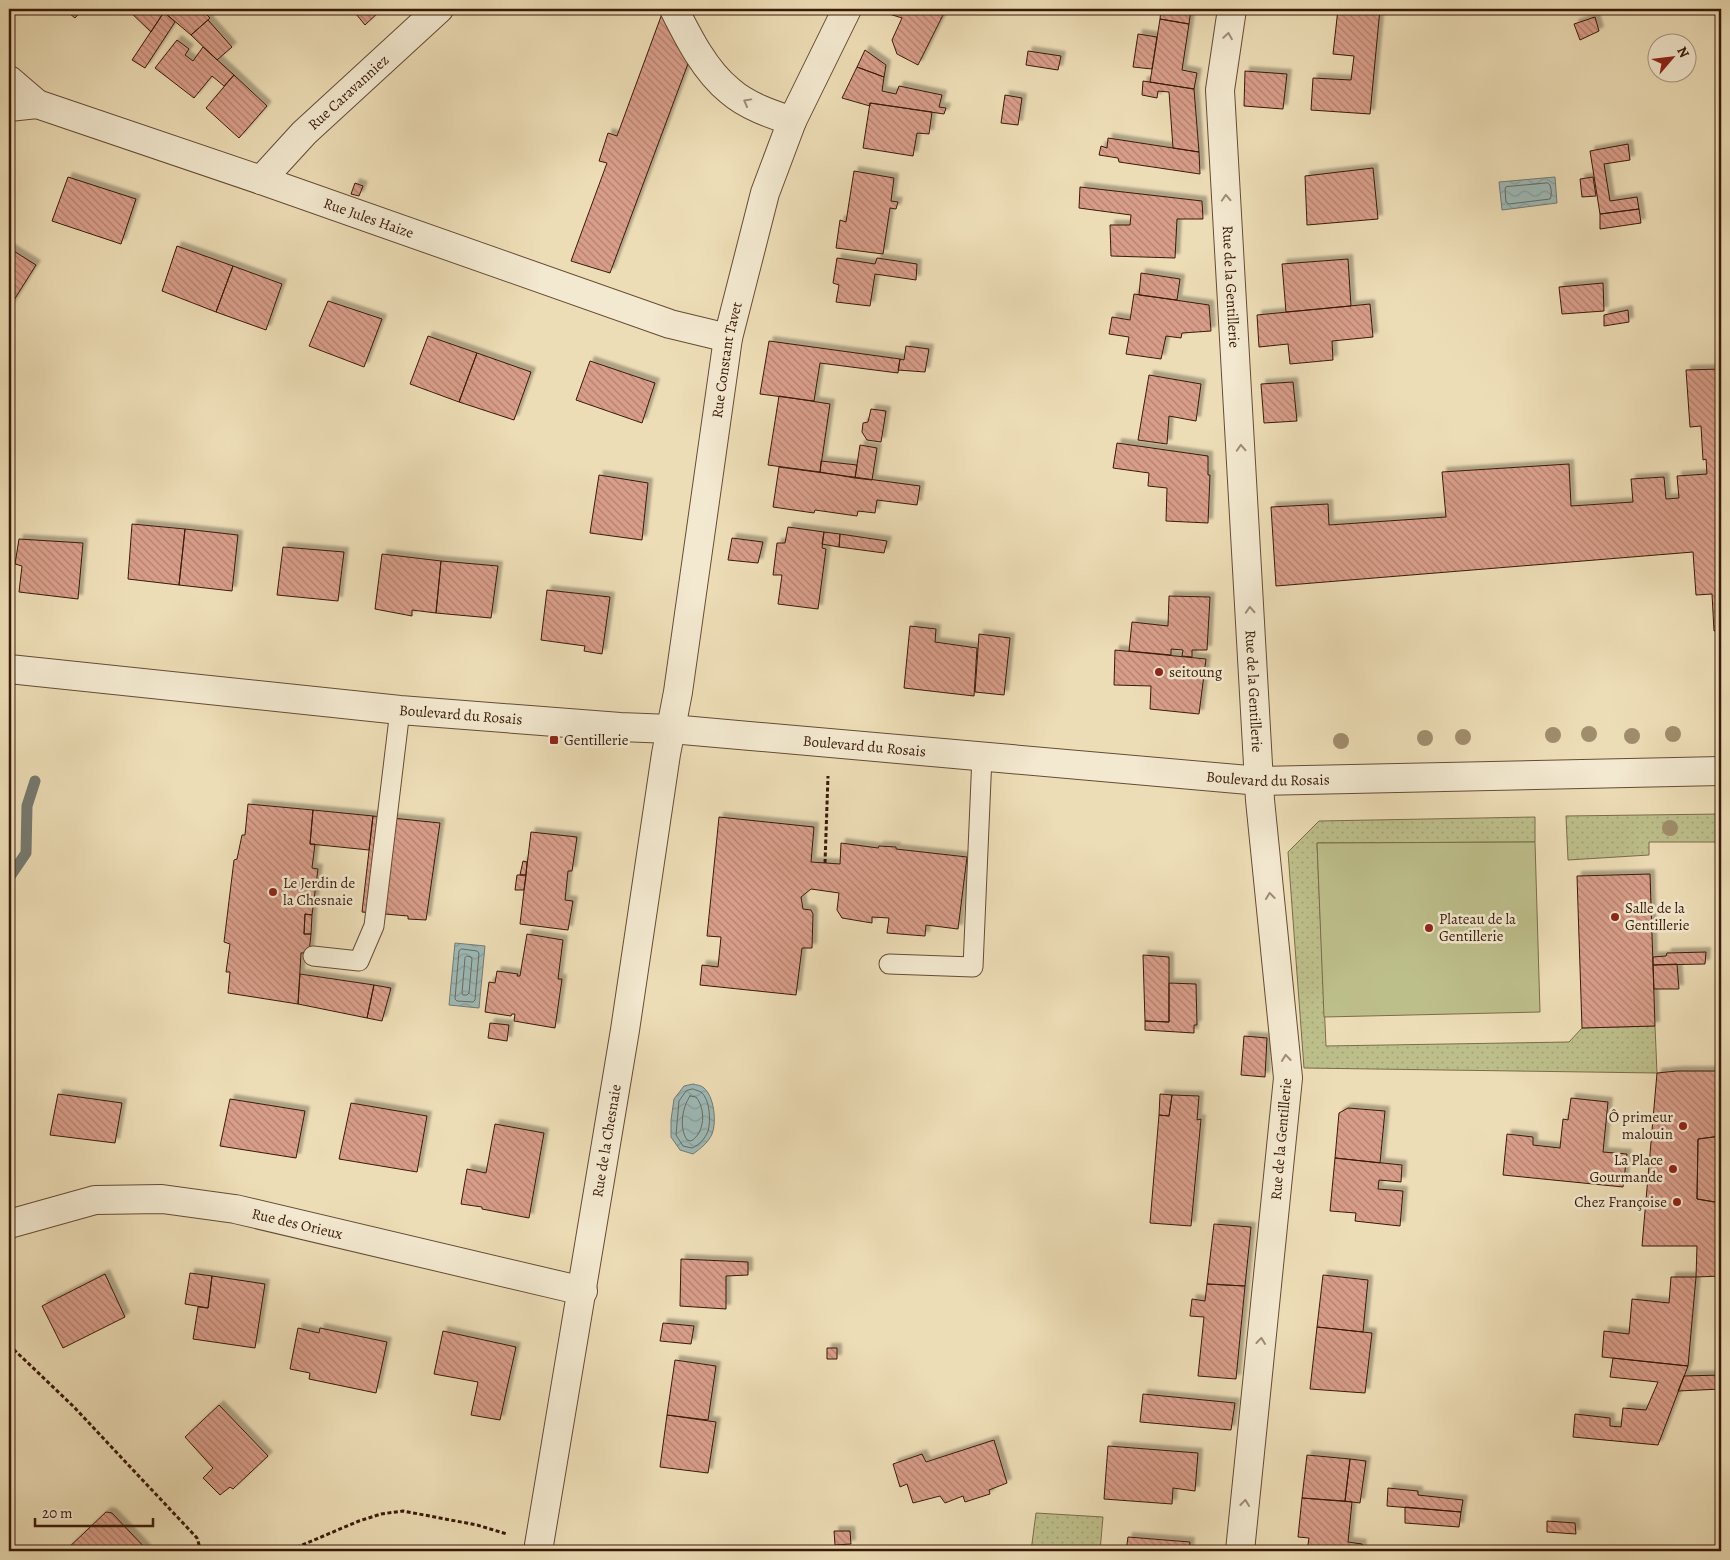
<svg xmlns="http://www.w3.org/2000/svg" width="1730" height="1560" font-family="Alegreya,serif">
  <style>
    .grass { fill: url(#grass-dots); stroke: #7b6c4a }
    .pitch { fill: #bdbf8b; stroke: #7b6c4a }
    .water { fill: url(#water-waves); stroke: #757a72 }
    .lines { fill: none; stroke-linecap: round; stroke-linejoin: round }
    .shore { stroke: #6b6a60; stroke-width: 1 }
    .stream { stroke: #757a72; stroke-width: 11 }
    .building { fill: url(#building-back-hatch); stroke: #391a09; filter: url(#shadow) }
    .service-casing { stroke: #664b34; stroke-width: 21 }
    .minor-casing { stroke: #664b34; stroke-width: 30 }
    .path { stroke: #391a09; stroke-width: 3; stroke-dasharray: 4 2.5; stroke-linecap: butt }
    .service { stroke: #f3e9d0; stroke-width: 19 }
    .minor { stroke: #f3e9d0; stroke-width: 28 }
    .tree { fill: #a08d6c }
    .oneway { stroke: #9f8c76 }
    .poi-dot { fill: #8f2418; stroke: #f3e9d0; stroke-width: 2 }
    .labels { text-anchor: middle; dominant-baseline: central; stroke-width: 5; stroke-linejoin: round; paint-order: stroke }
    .street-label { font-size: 15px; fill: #391a09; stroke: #f3e9d0 }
    .poi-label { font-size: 15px; fill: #391a09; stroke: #f3e9d0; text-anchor: start }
  </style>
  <defs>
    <pattern id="grass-dots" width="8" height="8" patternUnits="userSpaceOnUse" patternTransform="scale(1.25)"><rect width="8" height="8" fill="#bdbf8b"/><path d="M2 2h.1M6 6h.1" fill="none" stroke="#a3a477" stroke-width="1.8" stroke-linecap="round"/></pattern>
    <pattern id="water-waves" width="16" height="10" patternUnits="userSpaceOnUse" patternTransform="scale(1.25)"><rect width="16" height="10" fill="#9dbab8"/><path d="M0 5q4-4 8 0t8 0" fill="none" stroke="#889f9d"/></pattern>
    <pattern id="building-back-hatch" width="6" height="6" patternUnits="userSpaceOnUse" patternTransform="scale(1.25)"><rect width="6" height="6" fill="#d99e8a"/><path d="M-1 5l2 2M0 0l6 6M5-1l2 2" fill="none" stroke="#b1806f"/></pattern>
    <filter id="shadow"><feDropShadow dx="4.5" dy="-4.5" stdDeviation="1" flood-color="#0004"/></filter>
  </defs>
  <rect width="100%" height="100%" fill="#edddb6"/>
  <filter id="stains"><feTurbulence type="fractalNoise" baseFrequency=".004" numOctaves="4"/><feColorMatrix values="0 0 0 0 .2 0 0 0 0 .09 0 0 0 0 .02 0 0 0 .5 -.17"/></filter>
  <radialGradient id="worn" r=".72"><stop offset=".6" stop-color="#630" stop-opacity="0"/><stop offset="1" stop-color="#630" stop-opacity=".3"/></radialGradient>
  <path class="grass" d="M1721,814v28h-72v13l-81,5 -2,-44z
    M1535,817v25l-218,1 9,203 243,-4 13,-14 73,-2 2,47 -353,-5 -16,-216 31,-31z
    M1036,1513l67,4 -3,34h-69z"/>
  <path class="pitch" d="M1535,842l5,170 -216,5 -7,-174z"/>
  <path class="water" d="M1555,177l2,26 -55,7 -3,-28z
    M455,943l30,3 -6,62 -30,-3z
    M693,1084c3,1 8,1 11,4 10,8 13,34 8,46 -4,9 -11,14 -19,20l-13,-4 -9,-13v-17l3,-21 10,-13z"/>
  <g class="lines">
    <path class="shore" d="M1548,183c4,2 4,13 2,16l-41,5 -3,-2 -1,-13 1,-2z
      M462,949l15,2 2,2 -4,47 -2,2 -16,-1 -2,-2 4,-48z
      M467,956l4,1 1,2 -3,34 -2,2h-4l-1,-2 3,-35z
      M693,1089c2,1 6,2 8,3 9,7 10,29 7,39 -3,8 -9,14 -16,17l-9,-2 -7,-11 3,-34 7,-10z
      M690,1096l6,1c10,12 9,36 -5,44l-4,-1c-8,-12 -5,-32 3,-44z"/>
    <path class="stream" d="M9,878l17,-25 1,-47 8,-25"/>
  </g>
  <path class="building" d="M64,9h19l-8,9z
    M127,9h33l4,3 -13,20z
    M171,9h30l9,9 -19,17 -26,-22z
    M352,9h30l-17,16z
    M885,9h61l-28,56 -21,-11 -5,-14 10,-22 -19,-6z
    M1161,9h30l-2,15 -29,-5z
    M1338,9h42l-10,105 -59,-4 2,-32 38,2 3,-24 -21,-2z
    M663,11l26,50 -79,212 -39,-12 36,-98 -8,-2 9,-28 9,3z
    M164,12l11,10 -30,46 -13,-8z
    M1595,17l4,14 -19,9 -6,-16z
    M1160,19l29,5 -7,46 15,3 -3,16 -44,-7z
    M208,20l24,27 -15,13 -26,-25z
    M1138,34l19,3 -5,32 -19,-2z
    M177,40l12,9 -4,6 8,6 10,-14 31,28 -10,11 -12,-10 -18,22 -39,-30z
    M865,50l21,15 -2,12 -27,-10z
    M1028,51l33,5 -3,14 -32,-5z
    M857,67l27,10 -2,14 14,3 3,-8 43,9 -3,12 7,1 -2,6 -74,-11v3l-28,-8z
    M1245,71l42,3 -4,35 -39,-3z
    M234,75l33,31 -28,32 -33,-30z
    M1143,81l51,8 5,63 -26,-4 -4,-56 -11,-1 -1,7 -15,-3z
    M1005,95l17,3 -4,27 -17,-2z
    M870,103l62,9 -3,22 -12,-1 -4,23 -50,-8z
    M1108,138l91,14 1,22 -81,-12 -1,-4 -19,-3 2,-9 6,2z
    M1628,144l2,16 -26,4 6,37 27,-4 2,12 -39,5 -10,-63z
    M1373,168l5,51 -71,6 -2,-49z
    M854,171l40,7 -3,23 7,1 -2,7 -6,-1 -7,46 -47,-6 4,-28 6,2z
    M68,177l68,22 -15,45 -69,-23z
    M1593,177l3,19 -14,1 -2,-18z
    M355,183l8,3 -4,10 -8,-2z
    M1080,187l122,14 1,18h-26l-2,39 -64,-2 -1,-31h20l1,-10 -52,-7z
    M1639,209l2,14 -41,6v-15z
    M177,246l56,20 -17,46 -54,-21z
    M9,248l27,17 -27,43z
    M837,258l38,6 2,-6 40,6 -1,16 -41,-6 -5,32 -34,-4 3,-17 -6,-2z
    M1348,259l3,47 -65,6 -4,-48z
    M233,266l49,18 -16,46 -50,-18z
    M1141,273l39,6 -3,21 -38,-5z
    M1603,283l1,28 -42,3 -3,-27z
    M1134,294l75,11 2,26 -29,2 -1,5 -15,-2 -5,23 -35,-5 3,-17 -20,-3 3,-17 18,3z
    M328,301l54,18 -18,48 -55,-21z
    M1370,304l3,33 -41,4 1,19 -43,4 -2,-20 -29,3 -2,-32z
    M1628,310l1,12 -25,4v-11z
    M428,336l49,17 -18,49 -49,-18z
    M769,341l131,18 -2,14 -78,-10 -6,38 -54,-7z
    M906,346l23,3 -4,23 -27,-2 2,-11 4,1z
    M477,353l54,19 -17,48 -55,-18z
    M590,361l65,22 -13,40 -66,-23z
    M1721,369v261l-7,1 -2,-37 -16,1 -3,-43 -417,34 -5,-79 57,-3 1,21 117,-8 -4,-45 127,-8 2,42 62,-4 -2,-23 33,-2 2,22 13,-1 -2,-22 30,-2 -1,-15 -3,1 -2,-34 -11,1 -4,-57z
    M1149,375l52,9 -5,37 -27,-5 -2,28 -29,-4z
    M1293,382l4,39 -33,2 -3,-39z
    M779,396l51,8 -10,68 -52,-7z
    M871,409l15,2 -5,31 -14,-2 -5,-8 1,-9 5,-1z
    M1117,443l91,13v19h2l-2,48 -42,-2 1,-33 -19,-2 1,-13 -36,-5z
    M860,445l17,3 -5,32 -17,-2z
    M821,461l36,4 -2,13 -35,-6z
    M779,467l141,19 -3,19 -40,-5 -2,13 -17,-2 -1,5 -42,-6 -1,3 -41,-6z
    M599,475l49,8 -6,57 -52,-7z
    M132,524l53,5 -6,56 -51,-6z
    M788,527l36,5 -2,16 4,1 -8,60 -40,-5 4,-29h-9l4,-32h8z
    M185,529l53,6 -6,56 -53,-6z
    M824,532l16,2 -1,13 -17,-3z
    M840,534l47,7 -3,12 -45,-6z
    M732,538l31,4 -5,21 -30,-3z
    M19,539l64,4 -5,56 -59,-7 3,-26 -7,-2z
    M283,547l61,5 -6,49 -61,-6z
    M382,554l59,7 -5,52 -24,-3v6l-37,-7z
    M441,561l57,5 -7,52 -55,-5z
    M547,590l63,7 -8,57 -18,-3 1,-5 -44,-6z
    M1169,596l41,1 -3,53h-15v7l-10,-1 1,-6 -12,-1v6l-42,-4 3,-29 36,4z
    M910,626l26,3 -1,13 42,6 -3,48 -70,-8z
    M979,634l31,4 -6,57 -29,-3z
    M1115,650l91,9 -7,55 -49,-5 1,-23 -37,-1z
    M248,804l65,6 -3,34h5l-3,24 6,1 -6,46 -7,-1 -1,20h7l-2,18 -8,1 -3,51 -70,-11 2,-21h-4l4,-28 -6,-2 10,-82 3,-1 5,-24h3z
    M313,810l60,6 -4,34 -59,-6z
    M373,816l67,7 -14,97 -18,-1v-3l-46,-4z
    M719,817l95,10 -3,35 29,2 1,-21 37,5 1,-2 17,1v2l71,8 -9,72 -32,-4 -1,11 -38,-3 2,-15 -17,-1v6l-30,-5 -5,-8 2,-17 -28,-4 -10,8 2,12 8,1 2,4 -1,34h-10l-6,47 -96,-10 2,-20 16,2 3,-30 -14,-1z
    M531,832l46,5 -5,34h-4l-3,29 8,1 -5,29 -48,-6z
    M523,861l4,1 -1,13h-6z
    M1650,874l5,152 -73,2 -5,-152z
    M517,875h9l-2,15h-9z
    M305,914l7,1 -1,19h-7z
    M527,934l36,6 -5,39h4l-7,49 -41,-7 1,-7h-3l-1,2 -26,-4 4,-30 6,1 2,-12 21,3 -1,2h3z
    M1706,952l-1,12 -52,1v-8l13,-1 1,-3z
    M1143,955l26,2v65l-24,-1z
    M1677,964l2,25h-25l-1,-24z
    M300,974l74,11 -7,33 -69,-14z
    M1169,983l27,1 1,41h-3v8l-49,-3v-9l24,1z
    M374,985l17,3 -9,33 -15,-3z
    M490,1023l19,2 -2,16 -19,-3z
    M1244,1036l23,2 -2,39 -24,-2z
    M1677,1071h44v65l-23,3 -1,60 24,4v73l-25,1 1,-31h-55l15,-173z
    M58,1094l64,9 -7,40 -65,-8z
    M1160,1094l12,1 -3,21 -10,-1z
    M1172,1095l27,1 -2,24 4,-1 -10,107 -41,-3 9,-108 10,1z
    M1571,1098l37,4 -5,50 24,2 -4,33 -120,-12 4,-41 26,3v8l27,3 3,-29 5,1z
    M230,1099l75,12 -9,47 -76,-12z
    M351,1103l76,13 -10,56 -78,-13z
    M1348,1108l37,3 -5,52 -45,-5 4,-45z
    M495,1124l49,9 -15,85 -47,-9v-2l-21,-3 6,-35 19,4z
    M1721,1136l-4,51 4,1v15l-24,-4 1,-60z
    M1335,1158l67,7 -1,17 -22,-2 -1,9 25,2 -3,35 -45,-5 1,-8 -26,-2z
    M1214,1224l37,3 -6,59 -38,-2z
    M681,1259l67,3v13l-22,1v33l-46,-3z
    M190,1273l22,3 -4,32 -23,-4z
    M105,1274l20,43 -62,31 -21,-42z
    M1323,1275l45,5 -5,52 -46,-5z
    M212,1276l53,8 -10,64 -62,-9 5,-32 10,1z
    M1671,1277h25l-8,89 -86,-9 2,-26 25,3 3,-35 37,4z
    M1207,1284l38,2 -9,93 -38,-3 6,-59 -14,-1 2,-17 13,2z
    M663,1323l31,3 -3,18 -31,-3z
    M1317,1327l55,6 -7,60 -55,-4z
    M298,1328l21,5 1,-5 67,14 -11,51 -67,-14 1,-6 -20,-4z
    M443,1331l73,16 -16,73 -29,-5 7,-33 -44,-8z
    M827,1348h10v11h-10z
    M1613,1358l75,8 -30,79 -85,-8 2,-23 35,4v8l11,1 2,-19 23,2 12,-28 -48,-5z
    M675,1360l41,6 -8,54 -41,-5z
    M1721,1375v14l-43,2 6,-15z
    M1143,1394l92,9 -4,27 -91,-8z
    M219,1405l49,51 -35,33 -3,-2 -10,8 -17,-17 10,-10 -28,-31z
    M667,1415l49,7 -8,51 -48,-6z
    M994,1440l13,43 -18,7 1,4 -25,8 -2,-6 -18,7 -5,-7 -27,7 -6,-19 -7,3 -7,-23 29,-10 4,8z
    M1108,1446l90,7 -3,38 -22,-3 -1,16 -68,-5z
    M1307,1455l43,4 -5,42 -43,-3z
    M1350,1459l16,2 -6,42 -15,-2z
    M1388,1488l30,3v4l45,5 -2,12 -74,-6z
    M1302,1498l50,4 -4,40 14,2 -1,7h-54l2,-13 -11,-1z
    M1405,1507l56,5 -2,15 -54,-4z
    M106,1512l6,1 36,38h-83z
    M1547,1521l28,2 1,11 -29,-2z
    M834,1531h16l1,13 -16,1z
    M1128,1537l62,5 -1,9h-63z"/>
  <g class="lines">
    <defs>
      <path id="service" d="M313,956l46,5 15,-35 26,-216
        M889,964l84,3 9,-211"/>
      <g id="minor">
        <path d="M674,9c14,28 31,62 56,82 17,15 41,23 62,30"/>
        <path id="s1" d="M1232,9l-12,81 40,710 28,278 -48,473"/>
        <path d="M9,80l28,24"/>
        <path id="s2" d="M9,107l28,-3 224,76 409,144 58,14"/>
        <path id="s3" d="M261,180l43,-47 135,-124"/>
        <path id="s4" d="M9,669l391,41 220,17 51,2 589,52 461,-10"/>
        <path id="s5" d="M9,1224l86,-24 67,-1 73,10 348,82"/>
        <path id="s6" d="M538,1551l87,-521 41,-276 12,-62 50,-354 37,-145 27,-72 55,-112"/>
      </g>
    </defs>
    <use href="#service" class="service-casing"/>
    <use href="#minor" class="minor-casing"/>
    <path class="path" d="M825,863l3,-87
      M9,1345l64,61 124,132 4,13
      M291,1551l4,-3 64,-27 22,-7 22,-3 74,14 30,9"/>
    <use href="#service" class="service"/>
    <use href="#minor" class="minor"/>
  </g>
  <g class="tree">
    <circle cx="1589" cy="734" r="8"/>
    <circle cx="1673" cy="734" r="8"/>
    <circle cx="1553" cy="735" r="8"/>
    <circle cx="1632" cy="736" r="8"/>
    <circle cx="1463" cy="737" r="8"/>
    <circle cx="1425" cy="738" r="8"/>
    <circle cx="1341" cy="741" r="8"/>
    <circle cx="1670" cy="828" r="8"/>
  </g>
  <defs><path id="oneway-chevron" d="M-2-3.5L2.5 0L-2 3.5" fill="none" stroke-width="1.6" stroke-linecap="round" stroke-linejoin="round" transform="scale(1.25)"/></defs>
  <g class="oneway">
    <use href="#oneway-chevron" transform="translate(1228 36) rotate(-81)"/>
    <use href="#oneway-chevron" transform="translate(747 102) rotate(-151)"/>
    <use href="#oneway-chevron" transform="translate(1226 198) rotate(-93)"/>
    <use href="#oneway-chevron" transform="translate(1241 448) rotate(-93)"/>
    <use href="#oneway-chevron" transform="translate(1250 610) rotate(-93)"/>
    <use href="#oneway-chevron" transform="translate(1270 896) rotate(-96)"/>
    <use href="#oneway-chevron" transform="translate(1286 1058) rotate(-96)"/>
    <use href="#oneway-chevron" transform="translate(1261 1341) rotate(-84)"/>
    <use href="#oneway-chevron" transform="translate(1245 1503) rotate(-84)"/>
  </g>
  <g class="poi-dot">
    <circle cx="1159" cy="672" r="5"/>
    <rect x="549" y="735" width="10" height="10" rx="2.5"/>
    <circle cx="273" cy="892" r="5"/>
    <circle cx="1615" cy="917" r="5"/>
    <circle cx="1429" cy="928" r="5"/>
    <circle cx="1683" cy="1126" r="5"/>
    <circle cx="1673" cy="1169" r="5"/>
    <circle cx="1677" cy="1202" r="5"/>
  </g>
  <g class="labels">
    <g class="street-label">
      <text stroke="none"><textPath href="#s3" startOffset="124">Rue Caravanniez</textPath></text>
      <text stroke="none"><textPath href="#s2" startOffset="379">Rue Jules Haize</textPath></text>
      <text stroke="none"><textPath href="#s1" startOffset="279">Rue de la Gentillerie</textPath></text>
      <text stroke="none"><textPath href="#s6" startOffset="1206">Rue Constant Tavet</textPath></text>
      <text stroke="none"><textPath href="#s1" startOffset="684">Rue de la Gentillerie</textPath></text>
      <text stroke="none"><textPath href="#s4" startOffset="454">Boulevard du Rosais</textPath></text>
      <text stroke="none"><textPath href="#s4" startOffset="859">Boulevard du Rosais</textPath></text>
      <text stroke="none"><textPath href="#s4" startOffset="1264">Boulevard du Rosais</textPath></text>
      <text transform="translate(1281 1139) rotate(-85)">Rue de la Gentillerie</text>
      <text stroke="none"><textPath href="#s6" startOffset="416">Rue de la Chesnaie</textPath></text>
      <text stroke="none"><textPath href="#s5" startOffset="294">Rue des Orieux</textPath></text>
    </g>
    <g class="poi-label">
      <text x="1169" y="672">seitoung</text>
      <text x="564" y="740">Gentillerie</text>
      <text x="283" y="883">Le Jerdin de<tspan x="283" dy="17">la Chesnaie</tspan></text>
      <text x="1625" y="908">Salle de la<tspan x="1625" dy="17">Gentillerie</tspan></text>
      <text x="1439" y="919">Plateau de la<tspan x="1439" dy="17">Gentillerie</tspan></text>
      <text x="1673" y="1117" text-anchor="end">Ô primeur<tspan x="1673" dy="17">malouin</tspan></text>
      <text x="1663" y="1160" text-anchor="end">La Place<tspan x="1663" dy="17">Gourmande</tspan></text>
      <text x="1667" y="1202" text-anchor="end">Chez Françoise</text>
    </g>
  </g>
  <rect width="1730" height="1560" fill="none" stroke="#edddb6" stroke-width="30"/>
  <rect x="10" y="10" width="1710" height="1540" fill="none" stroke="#391a09" stroke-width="2.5"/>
  <rect x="15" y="15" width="1700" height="1530" fill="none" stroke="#391a09"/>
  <g transform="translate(1672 58) rotate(62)"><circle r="24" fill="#f3e9d0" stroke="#a99680"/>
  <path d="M0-4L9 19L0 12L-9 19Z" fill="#8f2418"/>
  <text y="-8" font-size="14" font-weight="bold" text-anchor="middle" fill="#391a09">N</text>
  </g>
  <path d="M35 1518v8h118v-8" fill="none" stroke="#391a09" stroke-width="2.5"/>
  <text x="42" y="1518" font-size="15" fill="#391a09" stroke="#f3e9d0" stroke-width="4" paint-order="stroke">20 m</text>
  <rect width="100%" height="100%" filter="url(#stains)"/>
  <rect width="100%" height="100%" fill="url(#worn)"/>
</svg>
